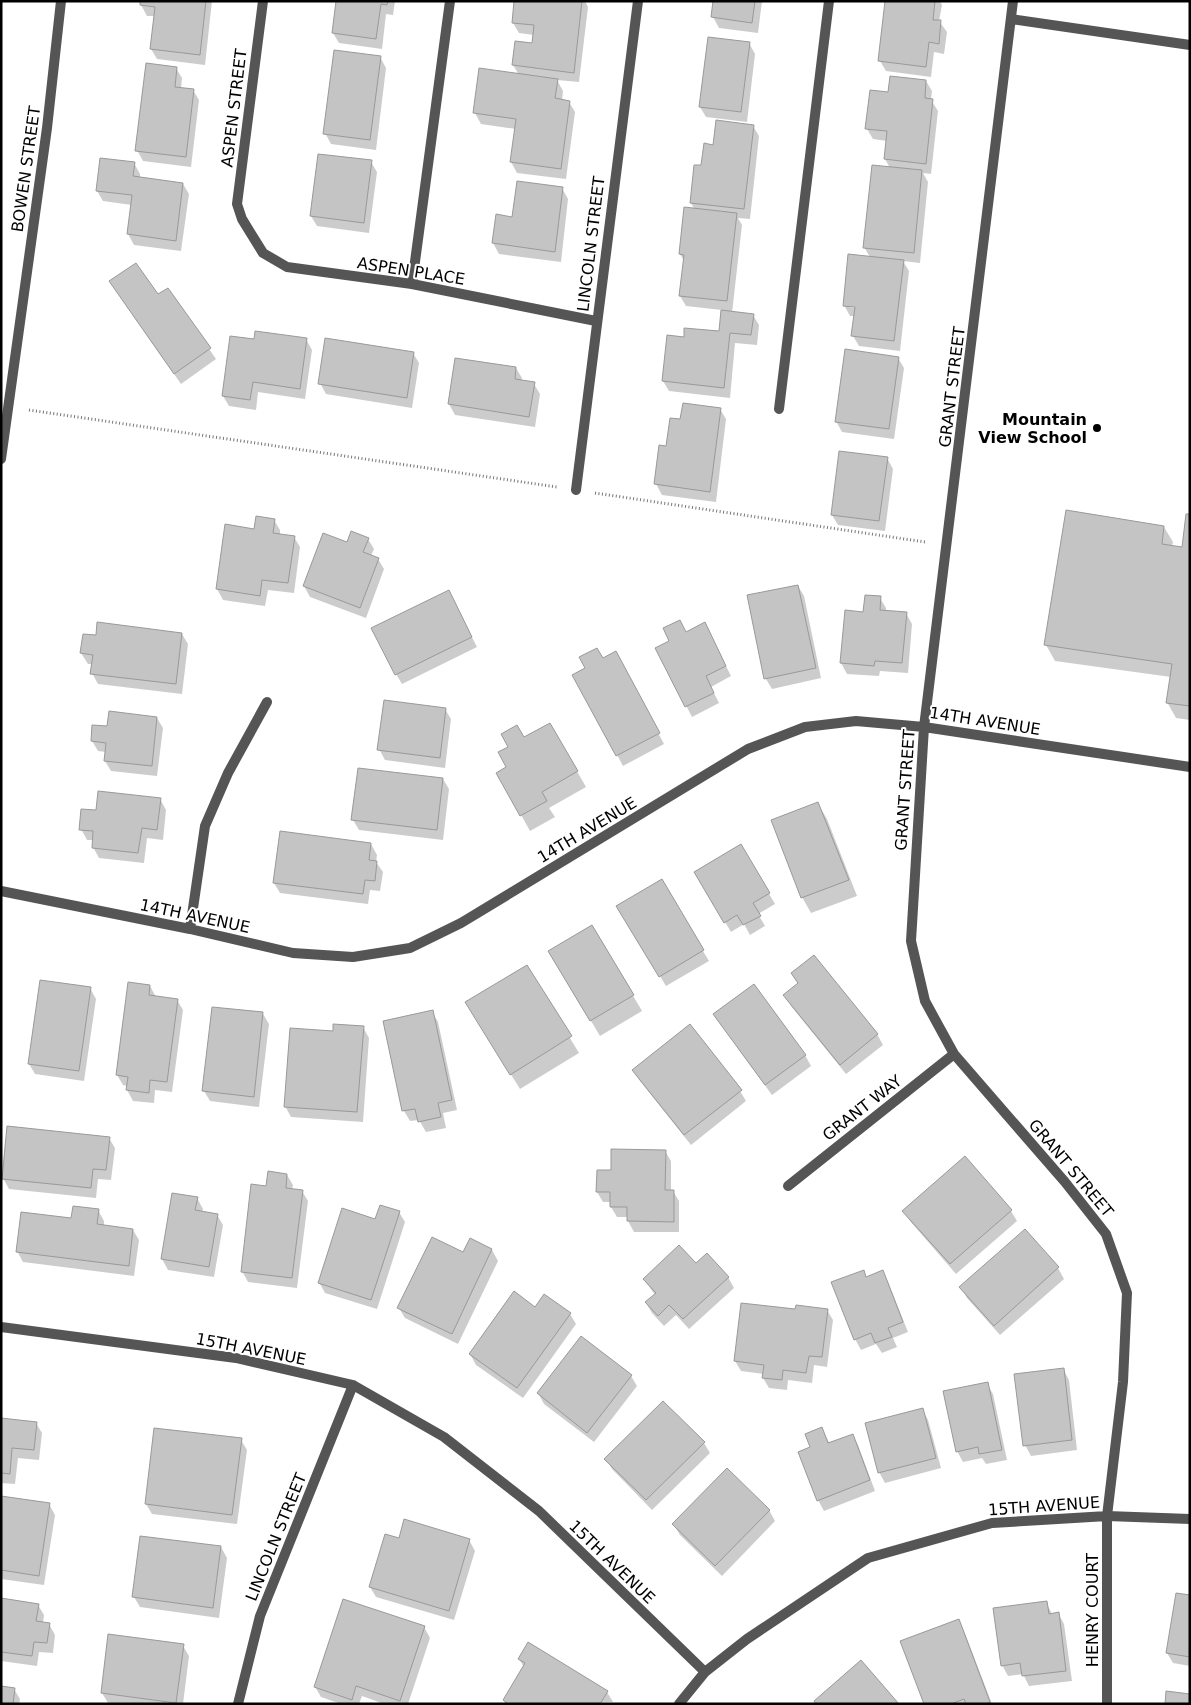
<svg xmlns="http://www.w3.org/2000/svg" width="1191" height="1705" font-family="'DejaVu Sans',sans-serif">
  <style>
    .shadow { fill: #0003; fill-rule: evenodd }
    .building { fill: #c4c4c4; stroke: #999 }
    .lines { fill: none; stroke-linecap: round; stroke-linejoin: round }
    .path { stroke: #777; stroke-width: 3; stroke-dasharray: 1 2.5; stroke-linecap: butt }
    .lane { stroke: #555; stroke-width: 10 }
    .street { stroke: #555; stroke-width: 10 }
    .poi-dot { fill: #000; stroke: #fff; stroke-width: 2 }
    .labels { text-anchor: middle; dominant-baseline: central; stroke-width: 4; stroke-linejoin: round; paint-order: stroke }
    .street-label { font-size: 16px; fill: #000; stroke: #fff }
    .poi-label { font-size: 16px; font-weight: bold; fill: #000; stroke: #fff; text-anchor: end }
  </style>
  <rect width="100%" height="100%" fill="#fff"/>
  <path class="shadow" d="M142,1h70l-7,64 -48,-6 -6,-10 4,-33h-8l-6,-11z
    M337,1h58l-2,14 -7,-1 -4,35 -43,-6 -6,-10z
    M515,1h70l3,6 -9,75 -22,-2 6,11 -1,10 7,1 6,10 -9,67 -49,-6 -6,-11 5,-33 -35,-5 -6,-11 44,-38 -6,-10 20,-21 1,-9 -15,-2 -6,-10z
    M715,1h47l-4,32 -39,-5 -6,-11z
    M886,1h54l2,4 -3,16 8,11 -3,22 -10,-2 -3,25 -45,-6 -6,-10z
    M749,43l6,11 -8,68 -41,-5 -6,-10z
    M380,57l6,11 -10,82 -45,-6 -6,-11z
    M176,68l6,10 -1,11 12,1 6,10 -8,67 -48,-6 -6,-11z
    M926,81l6,10 -1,9 7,11 -7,63 -8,-1 5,9 -8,81 -17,-2 6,10 -9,80 -41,-5 -6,-10 2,-20h-5l-6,-11 26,-48 -6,-10 26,-79 -5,-9 2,-18 -14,-2 -6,-10 22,-35zM849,305l12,4 -12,-2z
    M753,126l6,10 -9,83 -12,-1 4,7 -10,88 21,2 6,10 -2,20 -22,-2 -5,55 -61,-7 -6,-10 22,-42 35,-7 2,-22 -36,-4 -6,-10 4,-35 -4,-7 15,-44 -4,-7 11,-36 12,-21z
    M371,162l6,10 -8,61 -52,-7 -6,-10z
    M134,163l6,11v4l43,6 6,10 -8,57 -47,-6 -6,-11 4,-29 -29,-4 -6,-10z
    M562,188l6,11 -7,63 -62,-8 -6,-11 4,-27 17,2z
    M110,282l48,14 10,-7 48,70 -35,25z
    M306,339l6,11 -7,49 -47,-7 -2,18 -27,-4 -6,-10 32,-55z
    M413,353l6,10 -7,45 -86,-14 -6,-11z
    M898,358l6,10 -10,71 -52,-7 -6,-11z
    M516,368l6,10 -1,4 13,2 6,10 -5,33 -80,-12 -6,-11z
    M720,409l6,10 -10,83 -54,-7 -6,-11 11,-36 14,-28z
    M887,458l6,11 -8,62 -47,-6 -6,-10z
    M1190,516v204l-14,-2 -9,-16 4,-25 -116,-16 -9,-16 118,-118 9,15 -1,4 12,2z
    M274,520l6,10v5l14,2 6,10 -6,46 -26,-3 -3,16 -42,-6 -6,-11 39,-59z
    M368,539l6,10 -3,7 7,3 6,10 -18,49 -56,-21 -6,-11 44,-43z
    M798,586l6,10 17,82 -49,11 -6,-10 -18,-83z
    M880,598l6,10v4l20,1 6,11 -4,49 -28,-2 -1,5 -32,-2 -6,-11 24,-50z
    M454,602l23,45 -75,37 -6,-10z
    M686,633l24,1 21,42 -20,11 8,16 -27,14 -35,-68z
    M182,634l6,10 -6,50 -84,-10 -6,-11 1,-9h-5l-7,-11z
    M603,660l18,3 43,81 -41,22 -49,-91z
    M445,709l6,10 -6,49 -60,-8 -6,-11z
    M157,718l6,10 -6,48 -46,-5 -6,-10 1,-9 -8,-1 -6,-10 16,-13z
    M550,724l36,63 -37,21 6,9 -25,14 -32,-58 10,-5 16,-29z
    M443,779l6,10 -6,51 -84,-10 -6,-10z
    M160,799l6,11 -3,30 -16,-2 -3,25 -45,-5 -6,-11 1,-7h-7l-6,-11 16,-18z
    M818,804l9,15 30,77 -46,17 -9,-16z
    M371,844l6,11 -1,7 7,10 -3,19 -10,-1 -2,14 -88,-11 -6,-10z
    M741,846l34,58 -17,10 7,12 -15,9 -6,-11 -13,8 -36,-60z
    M661,881l48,80 -43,25 -48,-79z
    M592,926l50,85 -42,25 -41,-69z
    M527,967l52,86 -59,36 -44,-71z
    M792,974l85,60 6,11 -37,29 -55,-68 -6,-10 13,-12z
    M150,986l6,11 21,3 6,10 -11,82 -17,-2 -1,13 -21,-2 -6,-11 1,-4 -5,-1 -6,-10z
    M90,988l6,11 -12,82 -49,-7 -6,-10z
    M432,1012l6,10 19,88 -14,3 3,15 -20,4 -7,-12 -9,1 -6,-10 -20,-89z
    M263,1014l6,10 -10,83 -49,-6 -6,-10z
    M714,1015l91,40 6,11 -39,29z
    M363,1027l6,11 -6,84 -72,-5 -6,-11 49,-73z
    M634,1071l106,20 6,10 -55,44 -51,-64z
    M109,1138l6,10 -4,32 -13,-1 -2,19 -87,-9 -6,-11z
    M665,1151l6,10v30h2l6,10v31h-45l-6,-11v-4h-11l-6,-10v-5h-8l-6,-10 16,-20z
    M965,1158l46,53 6,10 -61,53 -46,-53 -6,-10z
    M287,1175l6,10 -1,5 10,1 6,10 -11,87 -49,-6 -6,-11 25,-84z
    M197,1198l6,11 -1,3 15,3 6,10 -9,52 -46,-7 -6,-11z
    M98,1210l6,11v5l29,4 6,10 -5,36 -111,-14 -6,-11 55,-32z
    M399,1212l6,10 -28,87 -52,-16 -6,-11 57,-62z
    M1025,1231l33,37 6,11 -64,56 -33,-37 -6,-11z
    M470,1240l22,10 6,11 -40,83 -53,-26 -6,-10 65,-54z
    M696,1265l32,12 6,11 -45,41 -13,-14 -12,11 -12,-13 -6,-10 9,-8 -11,-16z
    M863,1271l4,7 15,-6 6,10 20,50 -15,6 4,9 -15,6 -6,-9 -15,6 -6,-11z
    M535,1309l35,5 6,10 -53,74 -47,-33 -6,-11z
    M827,1310l6,10 -6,47 -13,-2 -2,18 -24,-3 -1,10 -18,-2 -6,-10 1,-4 -23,-3 -6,-10 61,-50z
    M1063,1369l6,11 8,70 -46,6 -6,-11z
    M631,1376l6,10 -43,56 -50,-38 -6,-11z
    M987,1384l6,10 14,66 -21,4 -4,-6 -19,4 -6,-11z
    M922,1409l6,11 13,48 -56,15 -6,-11z
    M1,1420l35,3 6,10 -3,27 -21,-2 -3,26 -14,-1z
    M822,1429l8,15 22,-9 6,10 17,46 -51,20 -6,-11 -6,-52z
    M241,1440l6,10 -10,74 -85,-10 -6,-10z
    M704,1443l6,10 -58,57 -40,-41 -6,-10z
    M1,1497l48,7 6,11 -11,70 -43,-6z
    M769,1510l6,11 -53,55 -42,-41 -6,-10z
    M400,1540h69l6,11 -21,69 -78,-23 -6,-10z
    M221,1547l6,11 -8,60 -79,-11 -6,-10z
    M1190,1596v70l-17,-3 -6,-10z
    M1,1600l37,5 6,10 -1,8 6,1 6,11 -2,18 -14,-1 -2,14 -36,-5z
    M1046,1602l6,12 6,-1 6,11 8,57 -43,5 -6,-12 -15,2 -6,-11z
    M959,1621l5,10 28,73h-67z
    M424,1627l6,11 -22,66h-24l-22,-8 -3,8h-18l-20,-7 -6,-10z
    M183,1646l6,10 -6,48 -75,-1 -6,-10z
    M519,1659l88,33 6,10 -107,2 -2,-4 20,-33z
    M14,1689l6,10 -1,5h-18z"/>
  <path class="building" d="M140,1h66l-6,54 -50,-6 5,-42 -15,-2z
    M336,1h52l-1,4 -6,-1 -5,35 -44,-6z
    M514,1h68l-8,72 -62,-8 3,-24 17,2 2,-18 -22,-2z
    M713,1h42l-3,22 -41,-6z
    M885,1h50l-2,19h8l-2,24 -10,-2 -3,25 -48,-6z
    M708,37l42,5 -9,70 -42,-5z
    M334,50l47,6 -11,84 -47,-6z
    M146,63l31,4 -2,20 19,2 -8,68 -51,-6z
    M479,68l79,11 -3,19 15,3 -9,68 -51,-7 6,-43 -43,-6z
    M890,76l36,4 -1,18 8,1 -7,65 -42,-5 3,-28 -22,-2 5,-39 18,2z
    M716,120l38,5 -10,84 -54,-6 4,-38h7l3,-22 9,2z
    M318,154l54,6 -8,63 -54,-7z
    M100,158l35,4 -2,14 50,7 -7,58 -49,-7 5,-39 -36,-4z
    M872,165l50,5 -8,83 -51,-5z
    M517,181l46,6 -8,65 -63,-9 4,-29 16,3z
    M684,207l53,6 -10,88 -48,-5 5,-41 -5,-1z
    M848,254l56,6 -10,81 -43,-5 4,-29 -12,-1z
    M136,263l22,31 10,-6 43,60 -37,26 -65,-93z
    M721,310l33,4 -3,21 -21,-2 -6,55 -62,-7 5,-46 17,2v-9l35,3z
    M255,331l52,7 -7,51 -47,-7 -3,18 -28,-4 8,-60 24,3z
    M325,338l89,14 -7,46 -89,-14z
    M845,349l54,8 -10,72 -54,-7z
    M455,358l61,9 -1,12 20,3 -6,35 -81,-13z
    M683,403l38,5 -11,84 -56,-8 5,-39 7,1 4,-28 10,1z
    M839,451l49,6 -9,64 -48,-6z
    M1066,510l98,16 -2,18 20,3 4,-33h4v192l-24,-3 6,-39 -128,-19z
    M256,516l19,3 -2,14 22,3 -7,47 -26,-3 -2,16 -44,-7 9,-65 29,5z
    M351,531l18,7 -6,14 16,6 -19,50 -57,-22 20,-53 24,9z
    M798,585l18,83 -52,11 -17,-84z
    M449,590l23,47 -77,38 -24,-47z
    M865,595l16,1 -1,14 27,2 -5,51 -27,-2 -1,5 -34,-3 5,-53 18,2z
    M680,620l6,12 19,-10 21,44 -20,10 8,17 -29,14 -30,-59 14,-7 -6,-13z
    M97,622l85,11 -6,51 -86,-10 3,-19 -13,-2 3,-19 13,1z
    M597,648l6,10 13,-7 44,82 -44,23 -44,-81 13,-7 -6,-11z
    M384,700l62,8 -6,50 -63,-8z
    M109,711l48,6 -5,49 -48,-5 2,-18 -15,-2 1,-16 15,1z
    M550,723l28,48 -36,21 5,9 -27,15 -24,-43 10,-6 -8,-15 10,-5 -7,-13 16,-9 7,12z
    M358,768l85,10 -6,52 -86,-10z
    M98,791l63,7 -4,32 -15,-2 -4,25 -46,-5 1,-17 -14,-1 2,-21 15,1z
    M818,802l31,78 -48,18 -30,-78z
    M280,831l91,12 -2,17 8,1 -2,20 -10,-1 -2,14 -90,-11z
    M741,844l29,49 -17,10 8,13 -18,9 -6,-10 -13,8 -30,-51z
    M662,879l42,71 -45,27 -43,-71z
    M592,925l42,70 -44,26 -42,-70z
    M814,955l64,79 -38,31 -57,-70 15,-12 -7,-10z
    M527,965l45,71 -62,39 -45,-73z
    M40,980l51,7 -12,84 -51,-7z
    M128,982l22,3 -1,10 29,4 -11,83 -17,-2 -1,13 -23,-3 2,-13 -12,-2z
    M754,984l52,71 -41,30 -52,-71z
    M212,1007l51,5 -9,85 -52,-6z
    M433,1010l19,90 -14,3 3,14 -23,5 -3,-13 -13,2 -19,-90z
    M333,1024l31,2 -7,86 -73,-5 6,-79 43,3z
    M690,1024l52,66 -58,45 -52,-65z
    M7,1126l103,11 -4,33 -13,-1 -2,19 -89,-9z
    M611,1149l55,1 -1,40h9v32l-47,-1v-14h-17v-15h-14l1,-22h14z
    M965,1156l47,54 -62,54 -48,-53z
    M268,1171l19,3 -1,14 17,2 -11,88 -51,-6 10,-88 15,2z
    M172,1193l26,4 -3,13 23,4 -9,53 -48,-8z
    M380,1205l20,6 -29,89 -53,-17 24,-75 33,11z
    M73,1206l26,3 -2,15 36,5 -4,37 -113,-14 5,-40 50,6z
    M1025,1229l34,38 -65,59 -35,-39z
    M432,1237l31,15 7,-14 22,11 -40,85 -55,-26z
    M679,1245l17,18 11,-10 22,24 -46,42 -14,-14 -11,11 -13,-14 11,-9 -13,-14z
    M864,1270l2,7 17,-7 20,52 -15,6 4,9 -17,6 -4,-10 -17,7 -23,-58z
    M514,1291l21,16 9,-13 27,19 -54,75 -48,-34z
    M741,1303l54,6 1,-4 32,4 -6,48 -13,-1 -3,17 -23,-3 -1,10 -20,-2 2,-13 -30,-4z
    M581,1336l51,39 -45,58 -50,-40z
    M1064,1368l8,72 -49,6 -9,-72z
    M988,1382l14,68 -23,4 -1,-7 -22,5 -13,-61z
    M663,1401l42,41 -59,58 -42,-41z
    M923,1408l13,50 -58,15 -13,-50z
    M1,1418l36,4 -3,28 -22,-2 -2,26 -9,-1z
    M822,1427l6,16 25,-9 17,46 -53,21 -19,-49 12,-5 -5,-13z
    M154,1428l88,10 -10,77 -87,-11z
    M727,1468l43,42 -55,56 -43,-42z
    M1,1496l49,7 -11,73 -38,-6z
    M404,1519l66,20 -21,72 -80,-24 16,-53 14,4z
    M140,1536l81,10 -8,62 -81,-11z
    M1176,1593l14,2v62l-24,-4z
    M1,1598l38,6 -3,17 14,2 -3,20 -13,-1 -2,14 -31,-4z
    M343,1599l82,27 -25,75 -44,-15 -4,14 -38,-13z
    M1047,1601l2,13 10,-2 7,59 -44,5 -2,-13 -19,3 -8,-58z
    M959,1619l31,83 -5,2h-19l-2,-5 -13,5h-27l-24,-63z
    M108,1634l76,10 -8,59 -75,-10z
    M528,1642l80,49 -8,13h-92l-5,-4 22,-37 -7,-4z
    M861,1660l38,44h-83l-2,-3z
    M1,1686l14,2 -2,16h-12z
    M1166,1691l24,3v10h-25z"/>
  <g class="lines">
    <path class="path" d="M29,410l528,77
      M595,493l330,49"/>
    <path class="lane" d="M412,284l38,-283
      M779,409l50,-408"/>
    <path class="street" d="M263,1l-26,203 5,15 21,34 24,14 125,17 184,37
      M1013,1l-89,726 -13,214 14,60 29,53 111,128 41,52 21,59 -4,89 -16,134v188
      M1011,19l179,26
      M1,459l46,-331 14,-127
      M576,490l62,-489
      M1,891l189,38 103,24 60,4 57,-9 51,-25 287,-174 57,-22 51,-6 68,6 266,40
      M190,929l15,-103 23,-53 39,-71
      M788,1186l166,-132
      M1,1327l235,31 117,27 91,52 95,74 166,161 42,-33 121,-81 124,-35 115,-7 83,3
      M238,1704l22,-88 93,-231
      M679,1704l26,-32"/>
  </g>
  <circle class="poi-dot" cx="1097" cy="428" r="5"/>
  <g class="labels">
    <g class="street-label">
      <text transform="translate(234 108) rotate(-83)">ASPEN STREET</text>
      <text transform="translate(26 169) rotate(-82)">BOWEN STREET</text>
      <text transform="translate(591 244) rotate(-83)">LINCOLN STREET</text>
      <text transform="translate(411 271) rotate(9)">ASPEN PLACE</text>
      <text transform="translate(952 387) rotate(-83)">GRANT STREET</text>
      <text transform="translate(985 721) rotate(9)">14TH AVENUE</text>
      <text transform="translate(905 790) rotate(-86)">GRANT STREET</text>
      <text transform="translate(587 830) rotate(-31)">14TH AVENUE</text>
      <text transform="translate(195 916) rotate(12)">14TH AVENUE</text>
      <text transform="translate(862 1108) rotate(-38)">GRANT WAY</text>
      <text transform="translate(1071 1168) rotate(50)">GRANT STREET</text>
      <text transform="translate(251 1349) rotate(11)">15TH AVENUE</text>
      <text transform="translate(1044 1506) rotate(-4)">15TH AVENUE</text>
      <text transform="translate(276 1537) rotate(-68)">LINCOLN STREET</text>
      <text transform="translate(612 1562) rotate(44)">15TH AVENUE</text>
      <text transform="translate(1092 1610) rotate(-90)">HENRY COURT</text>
    </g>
    <g class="poi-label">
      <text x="1087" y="419">Mountain<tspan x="1087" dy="18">View School</tspan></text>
    </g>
  </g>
  <rect width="1191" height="1705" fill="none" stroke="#000000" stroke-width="5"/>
</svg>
